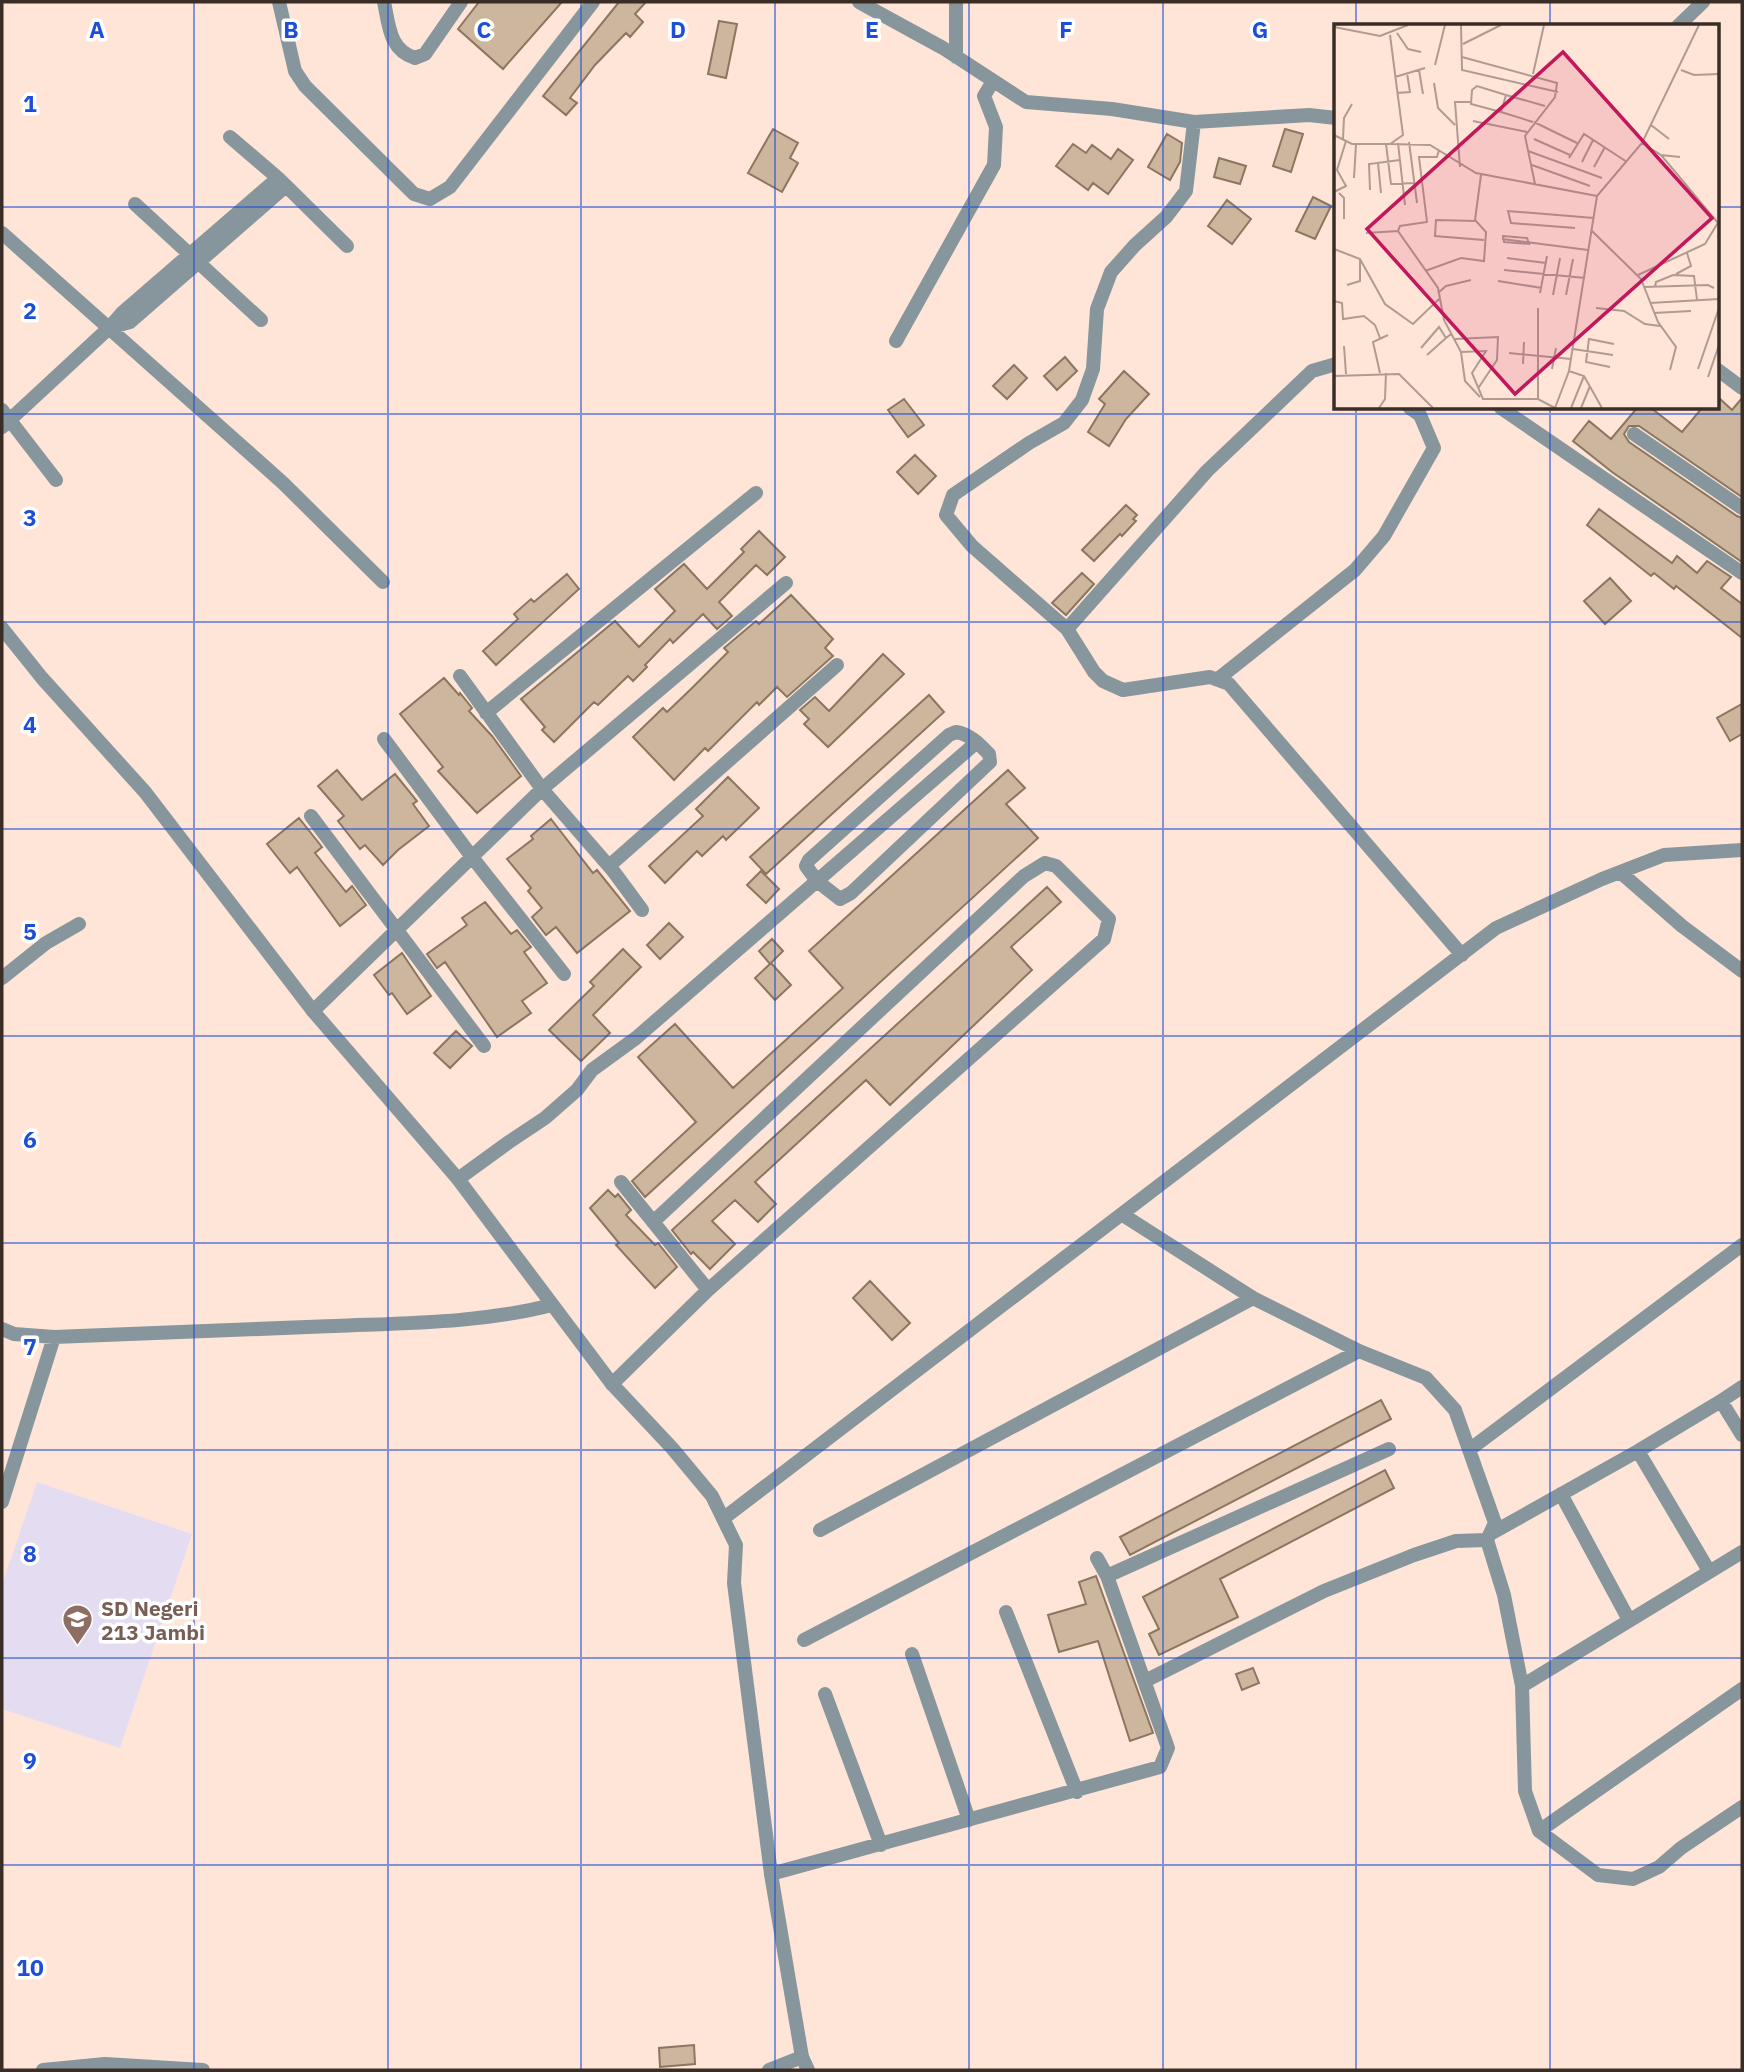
<svg xmlns="http://www.w3.org/2000/svg" width="1744" height="2072" font-family="'IBM Plex Sans',sans-serif">
  <style>
    .education { fill: #e4ddf2 }
    .building { fill: #ccb69d; stroke: #8b765f; stroke-width: 2 }
    .lines { fill: none; stroke-linecap: round; stroke-linejoin: round }
    .minor { stroke: #87969c; stroke-width: 14 }
    .tertiary { stroke: #87969c; stroke-width: 14 }
    .grid { fill: none; stroke: #1d4ed8; stroke-width: 2; stroke-opacity: 0.55 }
    .labels { text-anchor: middle; dominant-baseline: central; stroke-width: 7; stroke-linejoin: round; paint-order: stroke }
    .education-label { font-size: 21px; font-weight: bold; fill: #785e54; stroke: #fff; text-anchor: start }
    .inset-road { fill: none; stroke: #b09b91; stroke-width: 2 }
    .view { fill: #c2185b; fill-opacity: 0.15; stroke: #c2185b; stroke-width: 3.5 }
    .inset-edge { fill: none; stroke: #392d26; stroke-width: 3.5 }
    .grid-label { font-size: 23px; text-anchor: middle; font-weight: bold; fill: #1d4ed8; stroke: #fff; stroke-width: 7; stroke-linejoin: round; paint-order: stroke }
  </style>
  <rect width="100%" height="100%" fill="#ffe5d8"/>
  <path class="education" d="M37,1482l155,52 -72,214 -118,-39v-124z"/>
  <path class="building" d="M479,2h83l-59,67 -45,-40z
    M619,2h27l-11,12 8,8 -13,15 -4,-4 -31,32 -25,33 7,5 -11,12 -23,-19z
    M719,21l18,3 -11,54 -18,-4z
    M773,129l25,14 -8,15 8,5 -16,29 -34,-19z
    M1285,129l18,5 -12,38 -18,-6z
    M1167,134l15,9 -2,19 -10,18 -22,-13z
    M1073,144l13,9 6,-8 19,14 7,-10 15,11 -25,34 -15,-11 -5,7 -32,-24z
    M1219,158l27,8 -6,18 -26,-7z
    M1313,197l18,9 -16,33 -19,-8z
    M1227,200l24,19 -19,25 -24,-18z
    M1065,357l12,14 -20,19 -13,-14z
    M1014,365l13,13 -20,21 -14,-13z
    M1124,371l25,23 -23,25 -17,27 -21,-14 17,-28 -6,-5z
    M1718,397l14,13 10,-12v99l-103,-71h-10l-5,8 5,8 108,74 5,2v44l-130,-90 -39,-31 16,-20 22,18 26,-31h14l31,24 20,-24h16z
    M904,399l20,26 -16,12 -20,-27z
    M915,455l21,21 -18,18 -21,-22z
    M1126,505l11,10 -4,4 3,2 -14,15 -2,-2 -26,27 -12,-11z
    M1599,509l73,54 5,-7 20,17 10,-12 24,16 -10,11 21,16v34l-66,-52 -2,3 -20,-16 -3,3 -64,-51z
    M759,531l26,26 -18,18 -11,-10 -37,37 13,14 -15,13 -14,-15 -30,29 -3,-4 -25,26 2,2 -14,14 -5,-5 -30,29 -4,-3 -40,40 -12,-12 3,-3 -24,-28 94,-78 24,26 36,-36 -20,-22 29,-25 23,25 37,-37 -3,-3z
    M1082,573l12,11 -28,31 -14,-12z
    M567,574l12,15 -83,76 -13,-14 35,-32 -4,-5 17,-15 3,3z
    M1610,578l21,23 -26,23 -21,-23z
    M791,595l42,44 -8,9 8,8 -46,41 -10,-10 -18,18 -2,-3 -49,49 -3,-3 -31,32 -41,-43 30,-29 4,4 25,-24 36,-36 -4,-4 32,-27 3,3z
    M883,654l21,20 -76,73 -24,-23 5,-5 -9,-9 15,-13 14,14z
    M444,678l15,17 1,-2 12,15 -3,3 23,25 29,40 -44,37 -39,-42 5,-4 -43,-53z
    M929,695l15,17 -178,162 -16,-17z
    M1742,704v30l-12,7 -13,-23z
    M337,770l25,30 33,-26 22,27 -4,3 16,22 -31,24 -15,15 -18,-20 -5,4 -22,-28 6,-5 -26,-30z
    M1008,770l17,18 -19,16 32,34 -393,359 -13,-16 64,-59 -58,-65 37,-33 58,64 110,-100 -34,-37z
    M728,777l31,31 -33,32 -3,-4 -21,20 -5,-5 -32,32 -16,-17 54,-50 -7,-7z
    M299,818l23,29 -7,6 31,39 6,-6 14,19 -26,21 -43,-59 -7,6 -23,-29z
    M551,819l42,54 4,-3 33,41 -53,42 -21,-26 -10,8 -14,-18 10,-9 -14,-17 3,-3 -24,-29 26,-20 -2,-3z
    M761,871l18,18 -13,14 -19,-18z
    M1047,887l14,15 -50,45 21,23 -142,135 -24,-25 -111,102 21,22 -18,18 -23,-22 -23,21 23,23 -25,25 -17,-17 -2,2 -19,-24z
    M485,902l26,32 6,-4 14,17 -7,5 23,31 -25,18 9,12 -34,24 -52,-75 -8,6 -10,-14 40,-29 -5,-7z
    M669,923l14,14 -23,22 -13,-14z
    M772,939l11,12 -13,13 -11,-13z
    M623,949l18,18 -48,48 17,18 -29,28 -32,-31 45,-44 -4,-4z
    M402,953l29,43 -24,18 -15,-21 -3,2 -15,-20z
    M771,963l20,22 -16,15 -20,-22z
    M456,1031l16,15 -22,22 -16,-15z
    M608,1190l7,7 3,-3 13,16 -5,5 29,30 3,-2 19,24 -22,21 -39,-43 3,-2 -29,-35z
    M870,1281l40,42 -18,17 -39,-42z
    M1381,1400l10,19 -261,136 -10,-18z
    M1385,1470l9,18 -174,91 18,38 -79,38 -10,-21 10,-5 -16,-32z
    M1096,1576l57,157 -23,8 -32,-100 -39,11 -11,-37 38,-11 -7,-22z
    M1253,1668l6,15 -17,7 -6,-16z
    M694,2045l1,19 -35,3 -1,-19z"/>
  <g class="lines">
    <path class="minor" d="M279,2l16,69 10,15 109,108 16,5 20,-12 143,-185
      M384,2c5,23 5,48 31,56l10,-4 36,-52
      M859,2l84,46 83,54 86,7 82,13 115,-7 27,3
      M1678,26l25,-24
      M956,57v-55
      M1194,122l-8,69 -20,26 -31,28 -24,27 -14,37 -4,60 -11,31 -18,23 -35,20 -76,52 -7,20 26,31 95,83 27,43 9,9 20,9 87,-13 19,7 233,271
      M230,137l48,41 69,68
      M135,204l126,116
      M2,233l281,250 100,99
      M109,328l21,-6 156,-136
      M896,341l98,-176 2,-38 -12,-31 9,-15
      M1718,370l24,18
      M1501,408l241,165
      M2,410l54,70
      M2,427l107,-99 13,-15 156,-135
      M1634,434l108,74
      M1067,629l140,-158 105,-100 24,-7
      M460,676l82,113 72,83 28,38
      M1218,679l137,-109 29,-34 50,-88 -14,-33 -10,-7
      M486,713l270,-220
      M956,732c14,2 24,13 33,22l1,8 -139,131 -11,6 -23,-18 -11,-15 3,-6 140,-125z
      M384,739l88,118 92,117
      M311,816l173,230
      M609,866l228,-201
      M1620,872l62,54 60,45
      M2,978l44,-35 33,-19
      M313,1011l229,-222 244,-206
      M458,1179l51,-37 36,-24 32,-28 15,-20 44,-32 341,-296
      M621,1182l87,108
      M1123,1215l130,83 106,53 67,27 29,32 40,113 -8,17 17,55 18,91 3,105 14,40 59,44 35,4 26,-12 22,-19 61,-41
      M2,1329l12,5 40,3c93,-4 187,-8 281,-11 73,-3 147,-3 217,-21
      M612,1384l96,-94 396,-351 5,-20 -53,-53 -11,-3 -21,13 -371,346
      M1721,1401l21,-14
      M1469,1450l273,-205
      M1638,1451l71,120
      M1561,1494l68,126
      M2,1502l52,-165
      M724,1518l772,-590 106,-49 62,-24 78,-5
      M820,1530l433,-232
      M1492,1533l146,-82 83,-50 21,34
      M1107,1576l282,-127
      M1006,1612l71,180
      M804,1640l555,-289
      M912,1654l57,166
      M1145,1681l179,-90 90,-36 42,-14 31,-1
      M1522,1686l220,-134
      M825,1694l56,151
      M1539,1831l203,-142
      M771,1874l389,-107 8,-19 -61,-172 -10,-18
      M43,2070l62,-6 98,6
      M769,2070l33,-13"/>
    <path class="tertiary" d="M2,628l40,50 103,114 168,219 145,168 154,205 60,64 40,48 24,49 -2,38 37,291 31,183 6,13"/>
  </g>
  <path class="grid" d="M194,2v2068M388,2v2068M581,2v2068M775,2v2068M969,2v2068M1163,2v2068M1356,2v24M1550,2v24M2,207h1334M1718,207h24M1356,408v1662M1550,408v1662M2,414h1740M2,622h1740M2,829h1740M2,1036h1740M2,1243h1740M2,1450h1740M2,1658h1740M2,1865h1740"/>
  <defs>
    <symbol id="school-pin" viewBox="-11 -11 22 30"><path d="M0 17L-7.5 6A9.5 9.5 0 1 1 7.5 6Z" fill="#8d6e63" stroke="#fff"/><path d="M0-5L7-2L0 1L-7-2ZM-4 1L0 2.5L4 1V4Q0 6-4 4Z" fill="#fff"/></symbol>
  </defs>
  <g fill-rule="evenodd">
    <use href="#school-pin" x="60" y="1602" width="35" height="47"/>
  </g>
  <g class="labels">
    <g class="education-label">
      <text x="101" y="1608">SD Negeri<tspan x="101" dy="24">213 Jambi</tspan></text>
    </g>
  </g>
  <g transform="translate(1334 24)">
    <rect width="385" height="385" fill="#ffe5d8"/>
    <path class="inset-road" d="M127,1l1,45 96,22M0,3l46,9 28,-11M63,9l11,16 13,3M129,20l38,-19M128,33l95,26 -2,14 -30,39 10,48M101,41l10,-40M85,46l4,24M347,46l13,5 25,-1M199,50l11,-49M61,53l30,-9M100,59l4,25 17,17M63,69l13,-1 -3,-19M167,88l-30,-8 1,-14 5,-4 29,9M139,97l54,11M199,98l-32,-10 5,-17 39,11M200,98l43,21M317,101l18,14M0,111l18,9h38l13,-9 -13,-100M9,115l1,-21 8,-14M200,115l36,16M75,118l8,61M64,119l7,62M308,119l19,12 19,2M52,120l5,40 24,-1M56,120l40,1 46,28 121,23M105,126l-2,7h-18l8,65 -27,4 -2,5 40,57 6,32 17,32 4,29 15,16M194,127l74,27M327,131l57,68M235,134l15,-24 43,28M248,138l11,-22M44,139l3,30M198,141l58,21M126,143l-5,-65h15M260,143l11,-20M20,154l2,-34M36,166l-1,-26 31,-4M0,168l12,-6 -9,-16 9,-29M5,169l5,5v21M142,197l-40,-1 -1,16 49,4M241,204l-64,-5 -3,-12 86,7M258,207l49,48 17,43 18,25 -6,23M32,209l32,-2M169,212l24,2 2,6 -25,-2zM168,215l86,11M0,225l26,10 25,45 28,20 26,-25M173,234l39,5M170,246l81,8M91,247l36,-13 23,3 2,-29 -11,-12 6,-45M342,250l15,-8 -4,-13M304,251l67,-31 14,-23M164,257l44,7M13,261l13,-4v-21M310,263l64,-2 6,3M321,263l1,-5 17,-7 21,1 3,24M104,269l8,-7 25,-6M206,269l7,-37M219,271l7,-37M232,271l7,-36M0,277l8,2 1,16 21,-3 11,9 5,13M316,279l69,-4M262,284l28,3 21,13 15,2M320,289l37,-2M121,315l43,-2 -1,23 -18,27M10,322l2,28M87,324l18,-21 7,11 5,-4M239,325l40,6M127,328l25,-1 -14,22 11,26h55l17,9M175,329l62,6M93,331l19,-17M189,340l1,-22M276,343l-24,-5 3,-23 25,5M218,345l4,-21M364,345l21,-61M235,347l15,5 18,32M46,349l-7,-31 15,-7M0,352l65,-2 34,34M374,353l11,-32M204,375v-91M45,384l6,-9 1,-26M221,384l14,-37 28,-175 45,-53 57,-118M237,384l13,-32M247,384l9,-22"/>
    <path class="view" d="M229,28l149,166 -197,176 -148,-165z"/>
    <rect width="385" height="385" class="inset-edge"/>
  </g>
  <g class="grid-label">
    <text x="97" y="38">A</text>
    <text x="291" y="38">B</text>
    <text x="484" y="38">C</text>
    <text x="678" y="38">D</text>
    <text x="872" y="38">E</text>
    <text x="1066" y="38">F</text>
    <text x="1260" y="38">G</text>
    <text x="30" y="112">1</text>
    <text x="30" y="319">2</text>
    <text x="30" y="526">3</text>
    <text x="30" y="733">4</text>
    <text x="30" y="940">5</text>
    <text x="30" y="1148">6</text>
    <text x="30" y="1355">7</text>
    <text x="30" y="1562">8</text>
    <text x="30" y="1769">9</text>
    <text x="30" y="1976">10</text>
  </g>
  <rect width="1744" height="2072" fill="none" stroke="#392d26" stroke-width="7"/>
</svg>
